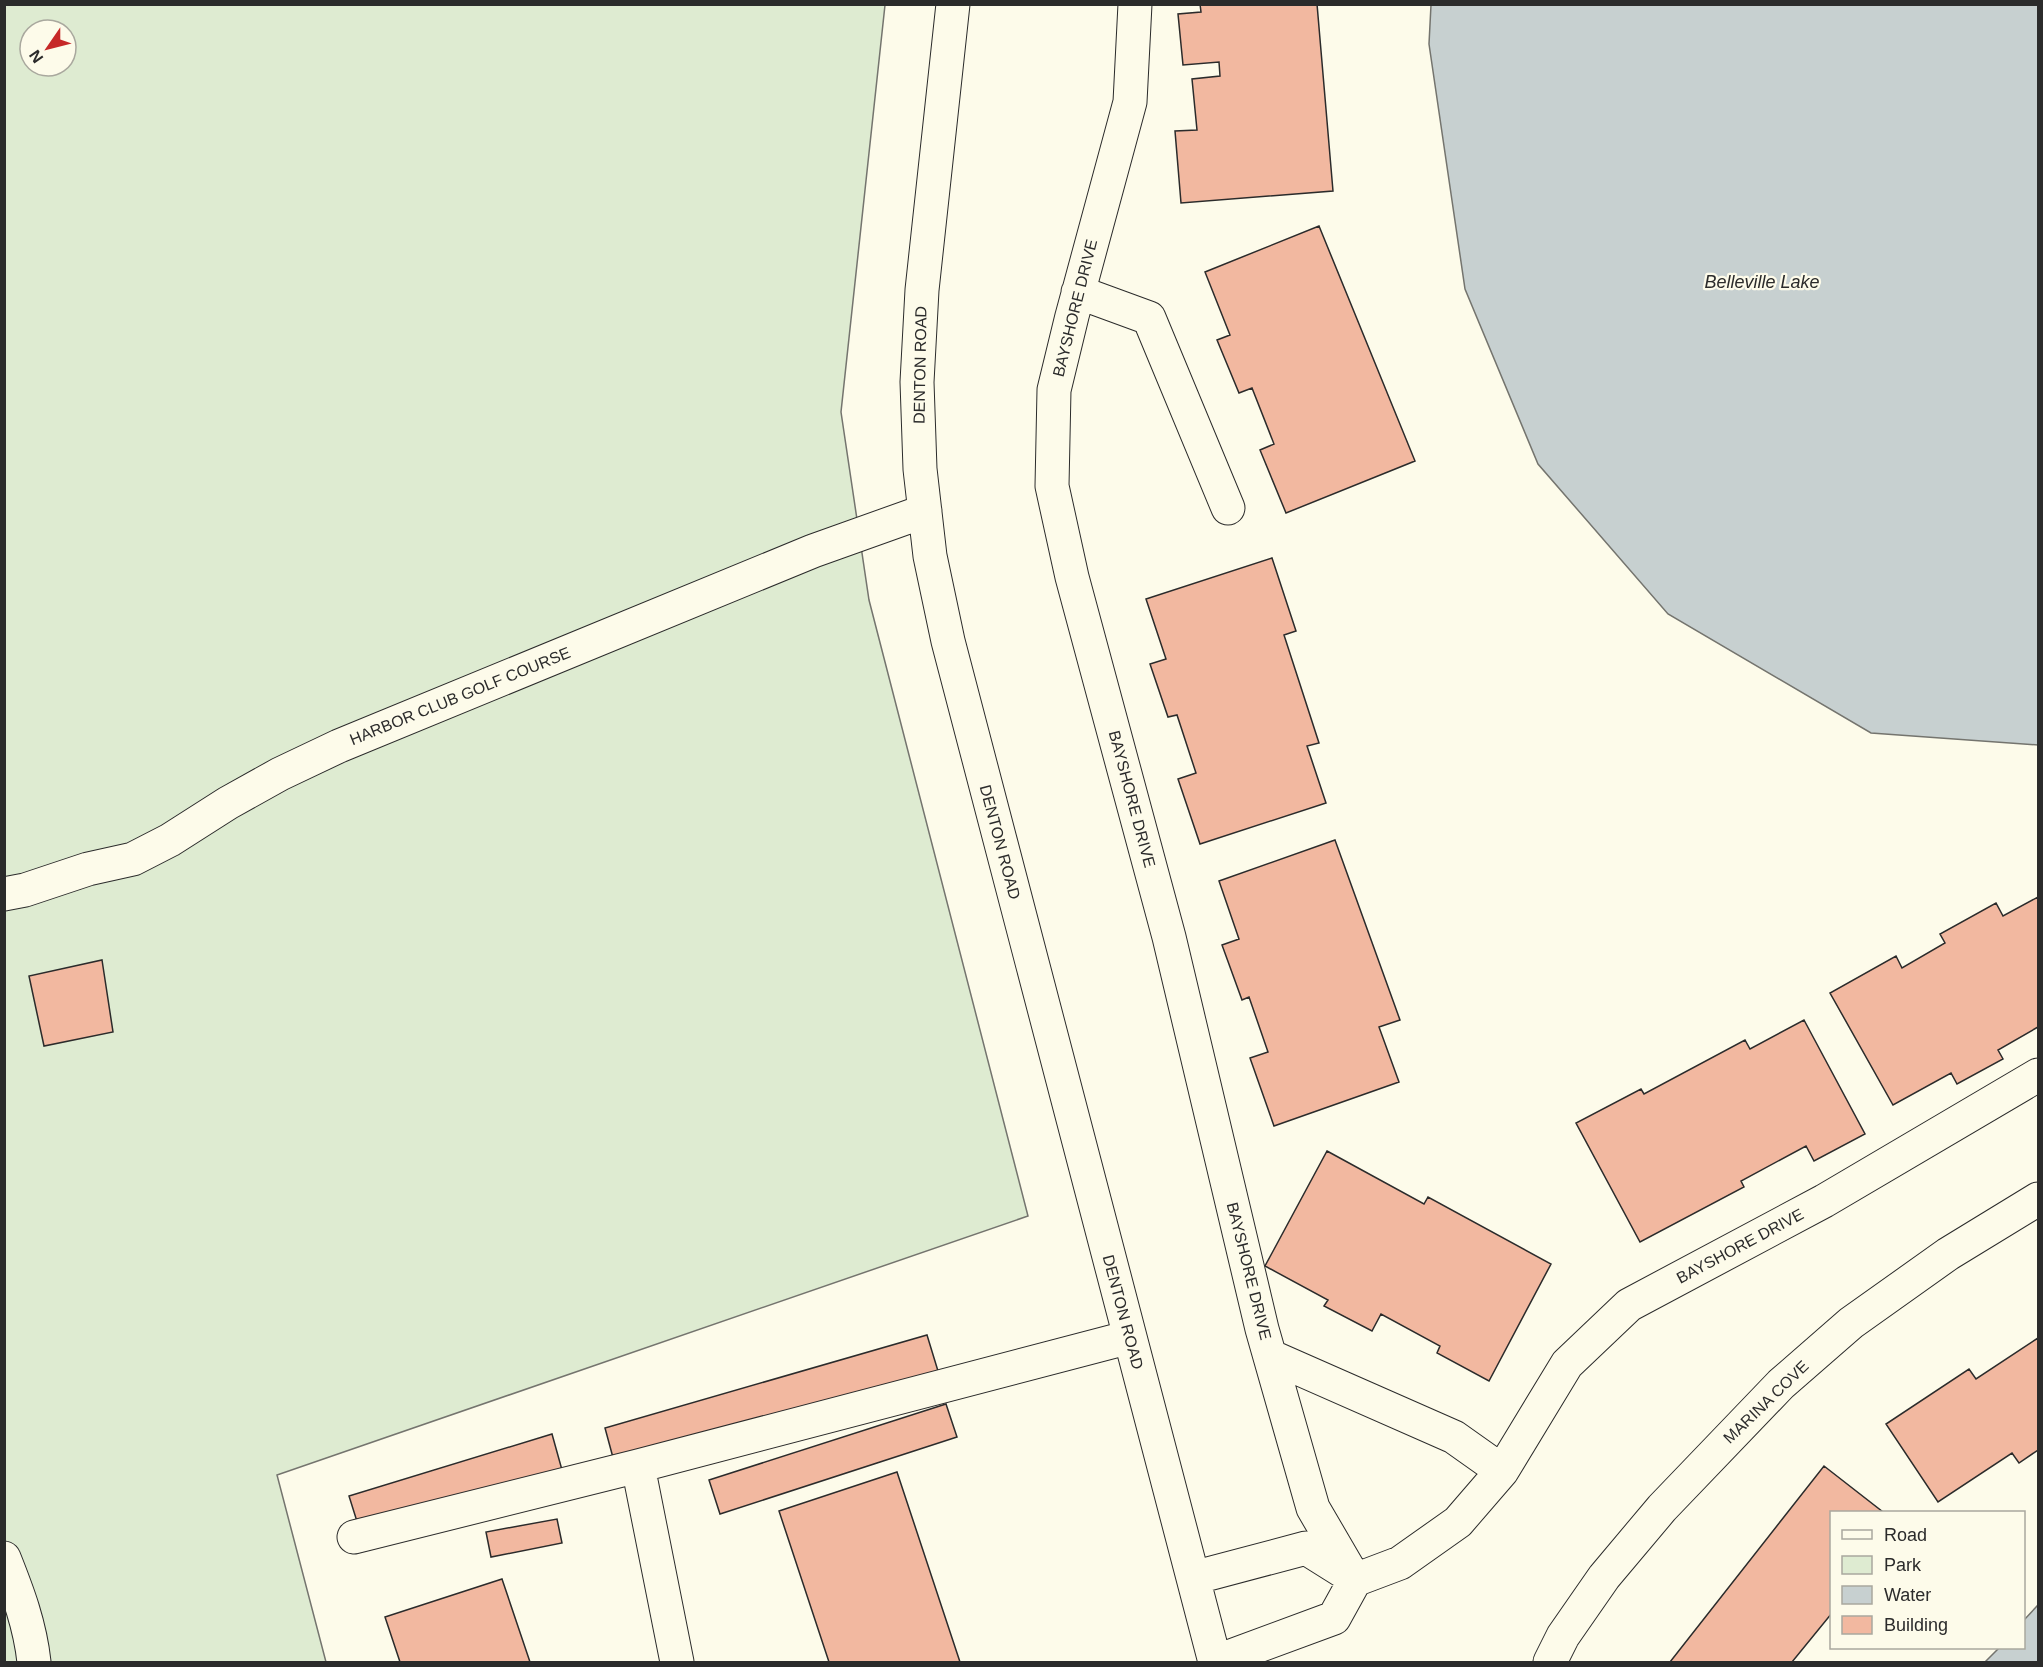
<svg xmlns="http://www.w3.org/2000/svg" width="2043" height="1667" font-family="Helvetica,sans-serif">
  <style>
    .green { fill: #deebd1; stroke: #74746e; stroke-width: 1.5; fill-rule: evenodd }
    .water { fill: #c7d0d0; stroke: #74746e; stroke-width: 1.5 }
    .building { fill: #f2b8a0; stroke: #2b2b2b; stroke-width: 1.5 }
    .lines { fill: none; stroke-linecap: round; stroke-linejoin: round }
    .minor-casing { stroke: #2b2b2b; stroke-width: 35 }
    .minor { stroke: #fdfbea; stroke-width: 33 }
    .labels { text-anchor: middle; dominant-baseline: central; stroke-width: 4.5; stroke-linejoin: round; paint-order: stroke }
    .street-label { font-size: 16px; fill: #2b2b2b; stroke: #fdfbea }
    .water-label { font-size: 18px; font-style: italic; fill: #2b2b2b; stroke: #fdfbea }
  </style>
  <rect width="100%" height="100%" fill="#fdfbea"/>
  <path class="green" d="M5,5h880l-44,407 28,188 159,616 -751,259 49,187h-321zM30,30h36v36h-36z"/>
  <path class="water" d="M1431,5h607v740l-167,-12 -203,-119 -130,-150 -73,-175 -36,-245z
    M2038,1605v57h-53l14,-14h25v-28z"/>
  <path class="building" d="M1200,4h117l16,187 -152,12 -6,-72 22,-1 -5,-51 28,-3 -1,-14 -36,3 -5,-51 23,-2z
    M1319,226l96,235 -129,52 -26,-63 14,-6 -22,-56 -13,5 -22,-53 13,-5 -25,-63z
    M1272,558l24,73 -12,4 35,108 -12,3 19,57 -126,41 -22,-65 18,-6 -19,-58 -9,2 -18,-53 16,-5 -20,-60z
    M1335,840l65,180 -21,7 20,55 -125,44 -24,-68 18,-6 -19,-55 -7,3 -20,-55 17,-6 -20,-58z
    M2038,897v130l-40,23 5,9 -46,25 -6,-11 -58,32 -63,-112 66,-37 6,12 43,-25 -5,-9 56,-31 7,13z
    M102,960l11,72 -69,14 -15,-70z
    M1804,1020l61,114 -51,27 -8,-15 -65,35 3,6 -104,55 -64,-119 65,-34 3,5 101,-54 5,9z
    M1327,1151l97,53 4,-7 123,67 -62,117 -52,-28 3,-7 -59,-32 -9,17 -48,-25 4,-6 -63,-34z
    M927,1335l11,36 -323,94 -10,-37z
    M2038,1338v112l-19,13 -7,-10 -74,49 -52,-78 83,-55 7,10z
    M946,1404l11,33 -237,77 -11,-34z
    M552,1434l10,36 -202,61 -11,-35z
    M1824,1466l59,46h-51v101l-40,49h-122z
    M897,1472l63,190h-131l-50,-151z
    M557,1519l5,24 -71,14 -5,-25z
    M502,1579l28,83h-130l-15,-45z"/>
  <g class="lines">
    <defs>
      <path id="minor" d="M953,4l-31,286 -5,92 3,87 10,87 18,85 267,1021
        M1135,4l-5,98 -58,214 -18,74 -2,96 20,91 97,360 93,392 51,179 42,72
        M1078,292l71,26 79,190
        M4,894l21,-4 63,-21 45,-10 37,-19 58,-37 52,-29 59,-28 474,-195 112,-40
        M1270,1356l184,81 48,34
        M638,1466l39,196
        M354,1537l284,-71 492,-129
        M4,1558c14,35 26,67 30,104
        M1193,1578l113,-30 43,27
        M1215,1662l119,-44 21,-38 45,-17 58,-41 44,-51 65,-107 62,-59 195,-104 214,-126
        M1550,1662l13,-26 41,-59 58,-69 119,-124 70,-61 97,-69 90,-55"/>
    </defs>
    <use href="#minor" class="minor-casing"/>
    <use href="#minor" class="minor"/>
  </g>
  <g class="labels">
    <g class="street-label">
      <text transform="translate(1075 308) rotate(-76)">BAYSHORE DRIVE</text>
      <text transform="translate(920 365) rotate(-89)">DENTON ROAD</text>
      <text transform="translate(460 696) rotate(-22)">HARBOR CLUB GOLF COURSE</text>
      <text transform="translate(1132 799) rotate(75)">BAYSHORE DRIVE</text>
      <text transform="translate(1000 842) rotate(75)">DENTON ROAD</text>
      <text transform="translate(1740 1246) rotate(-28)">BAYSHORE DRIVE</text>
      <text transform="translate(1249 1271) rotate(76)">BAYSHORE DRIVE</text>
      <text transform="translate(1123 1312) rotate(75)">DENTON ROAD</text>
      <text transform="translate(1766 1402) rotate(-44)">MARINA COVE</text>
    </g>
    <g class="water-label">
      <text x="1762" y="282">Belleville Lake</text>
    </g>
  </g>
  <rect width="2043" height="1667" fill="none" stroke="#2b2b2b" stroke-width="12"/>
  <rect x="1830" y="1511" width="195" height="138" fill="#fdfbea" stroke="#a9a89e" stroke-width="1.5"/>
  <rect x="1842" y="1530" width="30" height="9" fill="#fdfbea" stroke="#a9a89e" stroke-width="1.5"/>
  <text x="1884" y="1541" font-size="18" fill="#2b2b2b">Road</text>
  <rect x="1842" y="1556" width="30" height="18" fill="#deebd1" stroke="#a9a89e" stroke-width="1.5"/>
  <text x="1884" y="1571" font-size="18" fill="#2b2b2b">Park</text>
  <rect x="1842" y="1586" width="30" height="18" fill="#c7d0d0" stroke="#a9a89e" stroke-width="1.5"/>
  <text x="1884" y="1601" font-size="18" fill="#2b2b2b">Water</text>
  <rect x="1842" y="1616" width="30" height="18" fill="#f2b8a0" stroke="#a9a89e" stroke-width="1.5"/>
  <text x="1884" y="1631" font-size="18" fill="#2b2b2b">Building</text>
  <g transform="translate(48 48) rotate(235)"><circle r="28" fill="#fdfbea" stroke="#a9a89e" stroke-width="1.5"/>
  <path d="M0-4.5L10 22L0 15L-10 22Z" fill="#c62828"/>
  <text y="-9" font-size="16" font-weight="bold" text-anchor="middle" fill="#2b2b2b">N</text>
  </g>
</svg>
